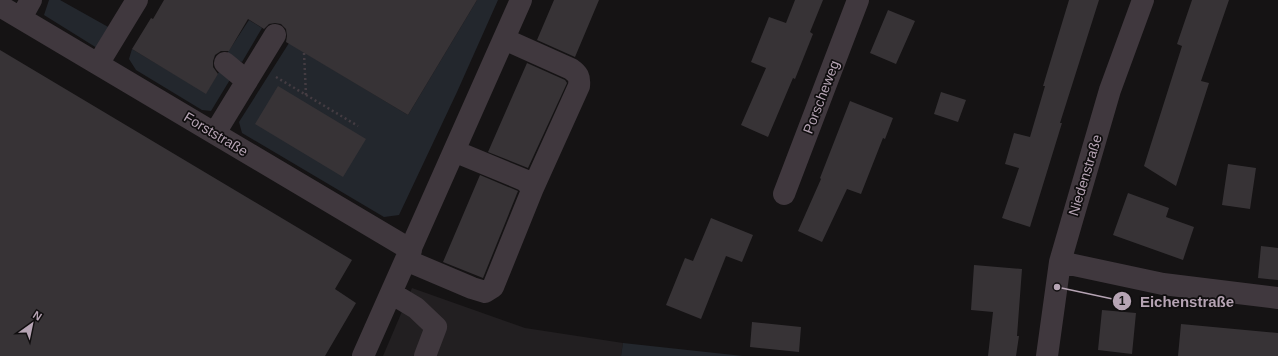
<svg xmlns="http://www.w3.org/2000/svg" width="1278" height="356" font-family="Arial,sans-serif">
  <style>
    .built { fill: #221f21 }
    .green { fill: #23272d }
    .building { fill: #373336 }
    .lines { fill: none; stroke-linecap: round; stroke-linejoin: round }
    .path { stroke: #443c42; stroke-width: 2.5; stroke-dasharray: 2 3; stroke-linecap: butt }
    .minor { stroke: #40383e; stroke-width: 22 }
    .labels { text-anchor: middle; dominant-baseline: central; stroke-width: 3.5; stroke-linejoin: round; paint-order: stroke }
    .street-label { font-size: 14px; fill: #b6a4b4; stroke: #100e0f }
    .leader { fill: none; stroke: #b6a4b4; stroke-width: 1.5 }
    .callout-dot { fill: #b6a4b4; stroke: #100e0f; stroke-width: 1.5 }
    .mark-label { font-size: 12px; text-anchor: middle; font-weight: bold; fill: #111 }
    .callout-label { font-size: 15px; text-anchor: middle; font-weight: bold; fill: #b6a4b4; stroke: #100e0f; stroke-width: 3.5; stroke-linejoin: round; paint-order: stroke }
  </style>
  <rect width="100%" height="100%" fill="#151314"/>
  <path class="built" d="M412,288l113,40 98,15 -2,13h-238z"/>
  <path class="green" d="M49,0h11l50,28 -13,20 -53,-33z
    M477,0h21l-41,92 -58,123 -15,2 -142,-84 -3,-11 50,-79 119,72z
    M249,20l13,8 -20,34 -16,-7z
    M132,49l74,44 16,-26 9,11 -20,33 -9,-1 -66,-40 -7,-11z
    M623,343l120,13h-122z"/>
  <path class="building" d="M164,0h313l-69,115 -122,-73 1,-6 -1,-7 -5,-5 -6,-1 -6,1 -5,5 -16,-10 -19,32h-8l-6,4 -2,6v6l5,7 -12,20 -74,-45 19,-31 2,1z
    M554,0h45l-24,57 -38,-17z
    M795,0h28l-13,32 3,2 -18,45 -2,-1 -25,59 -27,-12 25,-57 -15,-6 18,-45 17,6z
    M1069,0h30l-39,123h2l-32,104 -28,-9 17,-50 -14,-4 9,-31 16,4 15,-51h-2z
    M1192,0h37l-28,81 8,2 -33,103 -32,-20 38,-120 -5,-2z
    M888,10l27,11 -19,43 -26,-11z
    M0,50l352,210 -17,29 21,14 -31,53h-325z
    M527,63l38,17 2,3 -39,85 -40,-16z
    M278,86l88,53 -23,38 -88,-53z
    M941,92l25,8 -8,22 -24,-8z
    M850,101l43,17 -8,21 -2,-1 -22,56 -14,-5 -25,53 -24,-11 23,-52 -1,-1z
    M1228,164l28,4 -6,41 -28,-4z
    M480,175l38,16 -35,87 -40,-16z
    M1128,193l41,15 -3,9 28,10 -11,33 -70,-25z
    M711,218l42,17 -11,27 -16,-6 -25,63 -35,-14 19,-47 8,3z
    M1261,246l17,2v32l-20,-2z
    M974,265l48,4 -5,67h2l-3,20h-28l5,-44 -22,-2z
    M1102,310l34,3 -4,41 -34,-4z
    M752,322l49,5 -2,25 -49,-5z
    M1181,324l97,9v23h-100z"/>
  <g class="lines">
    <path class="path" d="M304,53l2,42
      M276,77l82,49"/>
    <path class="minor" d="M0,6l411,244
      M21,18l10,-18
      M504,39l67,30c7,5 9,8 8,17l-46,102
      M225,63l22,18
      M98,64l39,-64
      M215,133l60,-98
      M784,194l74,-194
      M406,260l66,28 13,4 8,-5 40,-99 -9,-8 -70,-29
      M1060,262l103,22 115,14
      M391,293l25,15 20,19 -11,29
      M363,356l158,-356
      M1047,356l13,-94 13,-45 37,-127 33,-90"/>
  </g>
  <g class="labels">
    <g class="street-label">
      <text transform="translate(821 97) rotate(-69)">Porscheweg</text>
      <text transform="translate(216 134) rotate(31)">Forststraße</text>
      <text transform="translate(1085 175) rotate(-73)">Niedenstraße</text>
    </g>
  </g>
  <path class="leader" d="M1057 287L1122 301"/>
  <g class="callout-dot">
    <circle cx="1057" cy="287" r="4"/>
    <circle cx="1122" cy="301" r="10"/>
  </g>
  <g class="mark-label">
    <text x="1122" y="305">1</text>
  </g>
  <g class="callout-label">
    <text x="1187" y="307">Eichenstraße</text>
  </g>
  <g transform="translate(32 324) rotate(33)" stroke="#100e0f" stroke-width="3" paint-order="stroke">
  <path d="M0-3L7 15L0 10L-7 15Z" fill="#b6a4b4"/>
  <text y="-6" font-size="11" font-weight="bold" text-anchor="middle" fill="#b6a4b4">N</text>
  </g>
</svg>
